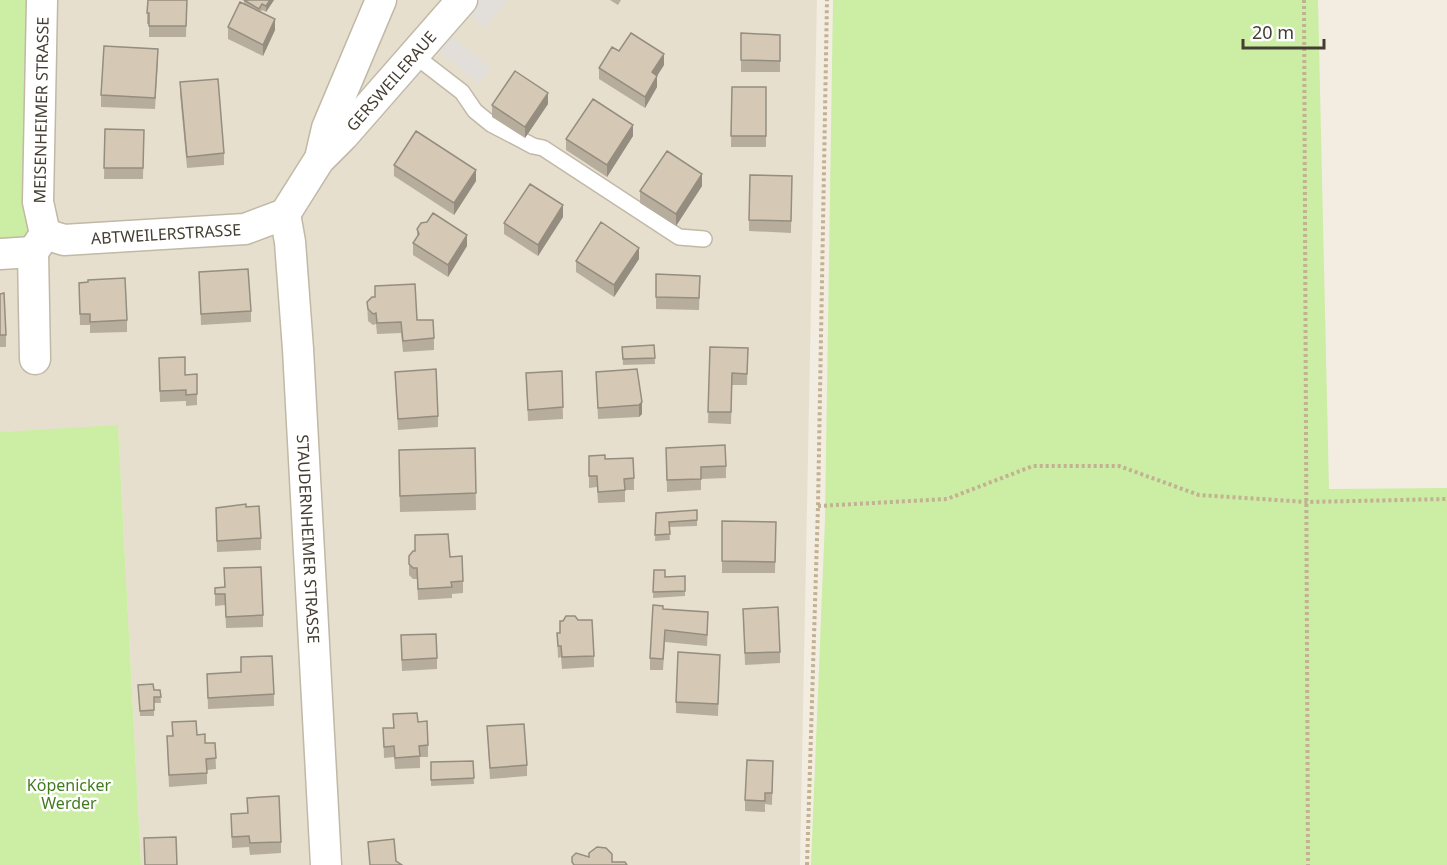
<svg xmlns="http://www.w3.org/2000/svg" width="1447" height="865" font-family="'Noto Sans',sans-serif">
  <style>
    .residential { fill: #e7dfce }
    .green { fill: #cceda4 }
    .parking { fill: #e2dfda }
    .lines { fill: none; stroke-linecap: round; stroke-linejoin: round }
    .service-casing { stroke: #c1b8a6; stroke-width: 18 }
    .minor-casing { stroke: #c1b8a6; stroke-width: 33 }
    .path { stroke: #c2b192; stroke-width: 4; stroke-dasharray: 3 3; stroke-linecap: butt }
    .service { stroke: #fff; stroke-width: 15 }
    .minor { stroke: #fff; stroke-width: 30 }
    .wall { fill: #b7ad9c }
    .shaded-wall { fill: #958d7f }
    .building { fill: #d5c9b5; stroke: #958d7f; stroke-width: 1.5 }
    .labels { text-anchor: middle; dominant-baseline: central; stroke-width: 5; stroke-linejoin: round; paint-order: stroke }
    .street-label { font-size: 16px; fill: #443d31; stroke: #fff }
    .park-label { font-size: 16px; fill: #427b1f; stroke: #fff }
  </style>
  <rect width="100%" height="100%" fill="#f3ede1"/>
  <path class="residential" d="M42,0h775l-17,865h-659l-23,-439 -118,6v-178z"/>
  <path class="green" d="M0,0h42l3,234 -45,20z
    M833,0h485l11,489 118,-1v377h-636l14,-346z
    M118,425l23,440h-141v-433z"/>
  <path class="parking" d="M482,0h25l-22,28 -16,-13z
    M449,34l42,34 -13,16 -41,-35z"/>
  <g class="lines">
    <defs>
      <path id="service" d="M414,55l48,37 13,19 16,13 42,22 10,2 136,89 25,2"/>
      <g id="minor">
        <path d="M321,154l6,-26 54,-128"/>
        <path id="s1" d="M285,214l5,28 8,107 28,516"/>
        <path id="s2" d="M285,214l34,-54 24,-24 119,-136"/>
        <path id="s3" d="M45,234l19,6 181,-11 40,-15"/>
        <path d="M0,254l33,-2"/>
        <path d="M35,359l-2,-107 12,-18 -7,-32 4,-202"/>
      </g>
    </defs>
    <use href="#service" class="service-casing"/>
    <use href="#minor" class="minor-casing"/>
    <path class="path" d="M1304,0l4,865
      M818,506l129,-7 86,-33h86l80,29 108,7 140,-3
      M807,865l11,-359 9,-506"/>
    <use href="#service" class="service"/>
    <use href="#minor" class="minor"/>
  </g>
  <path class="wall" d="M187,0l-1,37h-37v-13h-2v-11z
    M244,0h30l-8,12 -4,-2 -1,2 14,18 -12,26 -35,-17v-12l16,-23z
    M610,0h11l-3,5z
    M741,33l39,2v37h-39z
    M619,51l45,14 -7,11v11l-12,21 -46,-29v-11z
    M158,60l-3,49 -54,-2v-12z
    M180,82l44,71v12l-37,3 -7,-74z
    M732,87h34v60h-35z
    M548,104l-23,34 -33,-21v-12z
    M105,129l39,1 -1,49h-39z
    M633,136l-26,41 -41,-27v-11z
    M394,165l82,16 -22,34 -60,-39z
    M792,176l-1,57 -42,-2v-11z
    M702,186l-26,40 -36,-23v-12z
    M563,217l-25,39 -34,-22v-11z
    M417,229l50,17 -19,31 -35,-22v-12l4,-6z
    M639,259l-25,38 -38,-25v-11z
    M199,272l52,39v11l-50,3z
    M656,274l44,2 -1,34 -43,-1z
    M79,283l48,37v12l-37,1v-8h-10z
    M375,286l42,34 17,18v12l-31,2 -2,-19 -24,1 -1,-10 -3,1 -5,-4 -1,-19 8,-5z
    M0,294l6,41v12h-6z
    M654,345l1,19 -32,1 -1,-18z
    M710,347l38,1 -1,37h-15l-1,39 -23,-1z
    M159,369l26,6 12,-1v31l-11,1v-5l-26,1z
    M637,369l5,45 -3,3 -41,2 -2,-47z
    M562,371l1,48 -35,2 -2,-48z
    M395,372l43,44v11l-40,3z
    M475,448l1,62 -76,2 -1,-45z
    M666,448l60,18v12l-25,1v11l-34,2z
    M589,456l16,3 29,19v12h-9v12l-27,1 -1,-16 -8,1z
    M246,507l15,31v12l-44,2 -1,-44z
    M697,510v16l-28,1 1,13 -15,1 1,-28z
    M722,521l54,1 -1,51h-53z
    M415,535l35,22 13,24v12l-11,1v4l-34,2 -1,-21h-4l-4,-4v-19l6,-5z
    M224,568l39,47v12l-37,1 -1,-23 -10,1v-18l9,-1z
    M654,570l11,7 20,-1v20l-32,2z
    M663,609l45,14 -1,23 -42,-4 -2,28h-13v-12z
    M743,609l37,43v11l-35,2z
    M557,633l37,23v11l-32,2 -1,-12 -3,1z
    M401,647l36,11v11l-35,2z
    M720,655l-2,61 -42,-3v-11z
    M241,657l33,37v12l-66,3 -1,-35 34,-2z
    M138,685l16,5h6l1,13h-7v13h-14z
    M393,714l25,8 10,23v12h-8v11l-25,1 -1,-12 -10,1 -1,-30h10z
    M487,726l40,39v11l-37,3z
    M197,735l8,8h10l1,26 -9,1v14l-38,3 -2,-51z
    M473,761l1,23 -43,2v-24z
    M773,761l-1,44 -7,-1v8l-20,-1v-11z
    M247,798l34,44v11l-31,2 -1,-8 -17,1 -1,-34 16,-1z"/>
  <path class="shaded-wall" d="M270,0h4l-8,12v-6z
    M275,19v11l-12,26v-11z
    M664,54v11l-12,19v-12z
    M657,76v11l-12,21v-11z
    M548,93v11l-23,34v-11z
    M633,125v11l-26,41v-12z
    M476,170v11l-22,34v-12z
    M702,174v12l-26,40v-12z
    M563,205v12l-25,39v-11z
    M467,235v11l-19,31v-12z
    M639,248v11l-25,38v-12z
    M642,402v12l-3,3v-12z"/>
  <path class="building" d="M148,0h39l-1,26h-37v-13h-2z
    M244,0h26l-4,6 -4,-2 -3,5z
    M240,2l35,17 -12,26 -35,-18z
    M631,33l33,21 -12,18 5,4 -12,21 -46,-29 13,-21 7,4z
    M741,33l39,2v26l-39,-1z
    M104,46l54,3 -3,49 -54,-3z
    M515,71l33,22 -23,34 -33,-22z
    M218,79l6,74 -37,4 -7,-75z
    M732,87h34v49h-35z
    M593,99l40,26 -26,40 -41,-26z
    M105,129l39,1 -1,38h-39z
    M416,131l60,39 -22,33 -60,-38z
    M667,151l35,23 -26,40 -36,-23z
    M750,175l42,1 -1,45 -42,-1z
    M530,184l33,21 -25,40 -34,-22z
    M433,213l34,22 -19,30 -35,-22 6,-9 -2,-5 4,-6 6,-1z
    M601,222l38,26 -25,37 -38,-24z
    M248,269l3,42 -50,3 -2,-42z
    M656,274l44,2 -1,22 -43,-1z
    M125,278l2,42 -37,2v-8h-10l-1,-31 9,-1v-2z
    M415,284l2,36h16l1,18 -31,3 -2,-19 -24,1 -1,-10 -3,1 -5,-5 -1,-7 5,-5h3v-11z
    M4,293l2,42h-6v-41z
    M654,345l1,13 -32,1 -1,-12z
    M710,347l38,1 -1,26 -15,-1 -1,39h-23z
    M185,357v18l12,-1v20l-11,1v-5l-26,1 -1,-33z
    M436,369l2,47 -40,3 -3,-47z
    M637,369l5,33 -3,3 -41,3 -2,-36z
    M562,371l1,36 -35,3 -2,-37z
    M725,445l1,21 -25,1v12l-34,1 -1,-32z
    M475,448l1,45 -76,3 -1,-46z
    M605,455v4l28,-1 1,20 -10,1 1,11 -27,2 -1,-16h-8v-20z
    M246,504v3l13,-1 2,32 -44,3 -1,-33z
    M697,510v10l-28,2 1,12 -15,1 1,-22z
    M722,521l54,1 -1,40 -53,-1z
    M448,534l2,23 12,-1 1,25 -12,1 1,5 -34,2 -1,-21h-4l-4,-4v-8l4,-5h2v-16z
    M261,567l2,48 -37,2 -1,-23h-10v-6l10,-1 -1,-19z
    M654,570h11v7l20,-1v15l-32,1z
    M653,605l10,1v3l45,3 -1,23 -42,-5 -2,29 -13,-1z
    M778,607l2,45 -35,1 -2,-44z
    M566,616h9l3,4h14l2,36 -32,1 -1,-11h-3l-1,-13h3v-12h3z
    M436,634l1,24 -35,2 -1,-25z
    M678,652l42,3 -2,49 -42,-2z
    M272,656l2,38 -66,4 -1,-24 34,-2v-15z
    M153,684l1,6h6l1,7h-7v13l-14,1 -2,-26z
    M417,713l1,9 9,-1 1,24 -9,1 1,10 -25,2 -1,-12 -10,1 -1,-19h11l-1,-14z
    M196,721l1,14 8,-1v9h10l1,15 -10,1 1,14 -38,2 -2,-39h6l-1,-14z
    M524,724l3,41 -37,3 -3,-42z
    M747,760l26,1 -1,32h-7v8l-20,-1z
    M473,761l1,17 -43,2v-18z
    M279,796l2,46 -31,1 -1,-7 -17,1 -1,-23 17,-1 -1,-15z
    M176,837l1,28h-32l-1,-27z
    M394,839l2,22 6,4h-32l-2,-23z
    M597,847l9,1 6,6v8h13l2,3h-53l-2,-3v-5l4,-4 13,4v-4z"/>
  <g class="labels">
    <g class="street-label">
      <text stroke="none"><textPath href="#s2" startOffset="171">GERSWEILERAUE</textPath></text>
      <text transform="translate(41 110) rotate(-89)">MEISENHEIMER STRASSE</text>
      <text stroke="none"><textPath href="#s3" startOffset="122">ABTWEILERSTRASSE</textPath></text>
      <text stroke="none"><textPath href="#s1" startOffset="326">STAUDERNHEIMER STRASSE</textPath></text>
    </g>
    <g class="park-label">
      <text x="69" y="785">Köpenicker<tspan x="69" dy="18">Werder</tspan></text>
    </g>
  </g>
  <path d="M1243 39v9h81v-9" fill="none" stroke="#443d31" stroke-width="3"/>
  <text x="1252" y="39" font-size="18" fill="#443d31" stroke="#ffffff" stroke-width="4.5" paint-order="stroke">20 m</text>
</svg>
